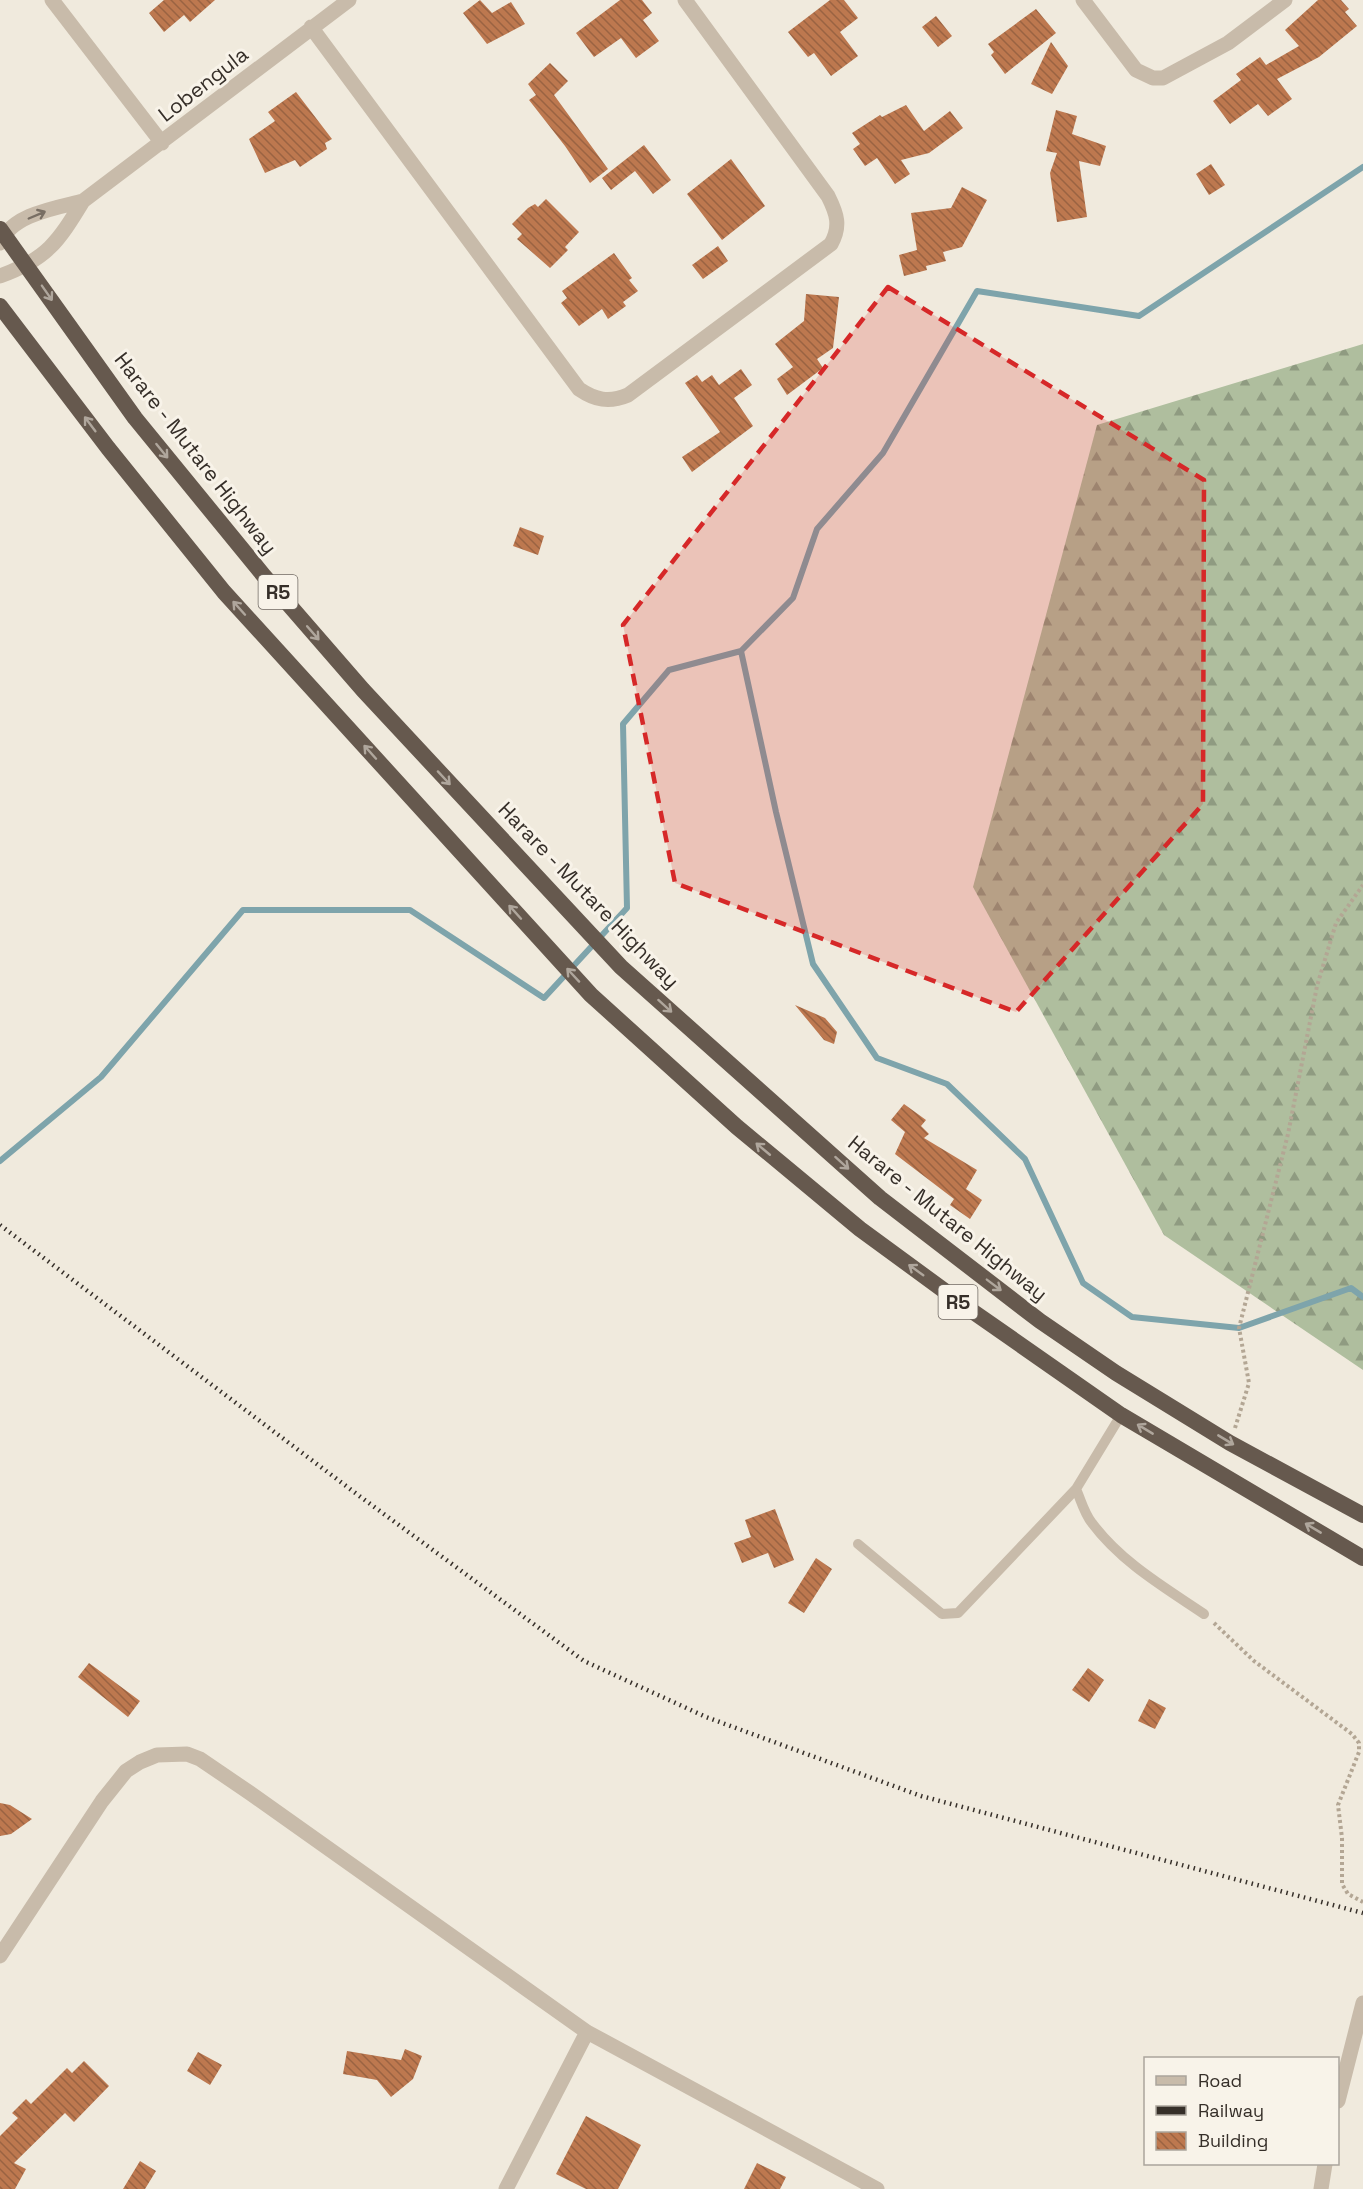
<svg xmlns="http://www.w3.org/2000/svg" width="1363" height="2189" font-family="'Space Grotesk',sans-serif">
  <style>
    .forest { fill: url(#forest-firs) }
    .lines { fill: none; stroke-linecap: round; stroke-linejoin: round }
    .stream { stroke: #7ea4ab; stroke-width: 6 }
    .building { fill: url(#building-back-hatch) }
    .path { stroke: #b3a694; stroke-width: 4; stroke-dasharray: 3 3; stroke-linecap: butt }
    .service { stroke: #c8bbaa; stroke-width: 10 }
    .minor { stroke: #c8bbaa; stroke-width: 15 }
    .tertiary { stroke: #c8bbaa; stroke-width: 15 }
    .trunk { stroke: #66594e; stroke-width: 16 }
    .rail { stroke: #362f29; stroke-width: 4.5; stroke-dasharray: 1.5 4.5; stroke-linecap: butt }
    .oneway { stroke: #786e63 }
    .oneway2 { stroke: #afa69c }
    .marked { fill: #d62828; fill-opacity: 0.2; stroke: #d62828; stroke-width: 4.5; stroke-dasharray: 12 8; stroke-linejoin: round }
    .labels { text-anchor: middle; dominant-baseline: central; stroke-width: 6; stroke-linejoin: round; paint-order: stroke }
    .shield { fill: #f8f3e9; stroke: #706a63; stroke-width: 1.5 }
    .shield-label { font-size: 20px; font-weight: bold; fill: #362f29 }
    .street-label { font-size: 21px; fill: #362f29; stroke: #f8f3e9 }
  </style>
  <defs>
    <pattern id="forest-firs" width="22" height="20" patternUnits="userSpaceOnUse" patternTransform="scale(1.5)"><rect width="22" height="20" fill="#afbe9e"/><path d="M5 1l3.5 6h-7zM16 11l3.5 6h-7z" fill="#8f9b81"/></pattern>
    <pattern id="building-back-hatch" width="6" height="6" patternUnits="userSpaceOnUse" patternTransform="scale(1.5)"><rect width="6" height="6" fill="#bd784f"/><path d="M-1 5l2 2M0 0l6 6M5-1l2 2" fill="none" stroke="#9a6342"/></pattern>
  </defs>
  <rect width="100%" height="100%" fill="#f0eadd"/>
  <path class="forest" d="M1363,344v1026l-199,-135 -191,-348 124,-462z"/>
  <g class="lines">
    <path class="stream" d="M741,651l35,161 37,152 64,94 70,26 78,75 58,124 49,34 107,11 112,-40 12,9
      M0,1161l101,-84 142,-167h167l134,88 83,-90 -4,-184 46,-54 72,-19 52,-53 24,-69 66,-76 94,-162 162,25 224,-149"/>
  </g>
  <path class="building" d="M164,0h51l-25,22 -6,-7 -20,17 -15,-19z
    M480,0l12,13 19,-11 14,22 -38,20 -24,-31z
    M620,0h22l10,13 -9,7 16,21 -23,17 -15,-20 -27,19 -18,-24z
    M830,0h14l14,18 -18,14 18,24 -27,20 -17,-23 -6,4 -20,-25z
    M1318,0h23l8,9 -4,3 12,14 -38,31 -42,22 15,20 -24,17 -10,-12 -28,20 -17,-23 28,-21 -5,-6 24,-17 6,8 33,-19 -14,-16z
    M1036,9l20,24 -51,41 -14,-19 3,-3 -6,-8z
    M936,16l16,20 -14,11 -16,-20z
    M1051,42l17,24 -16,28 -21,-10z
    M550,63l18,18 -14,14 54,74 -18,14 -25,-37 -36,-46 7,-5 -8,-11z
    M296,92l36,47 -7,4 2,6 -27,18 -5,-7 -30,13 -16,-34 26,-18 -7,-9z
    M906,105l18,26 26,-20 13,17 -34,25 -28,7 9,14 -15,10 -18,-26 -12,8 -12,-17 7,-5 -8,-11 28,-18 2,2z
    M1056,110l21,6 -5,18 34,12 -6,20 -21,-5 8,56 -30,5 -7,-49 7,-20 -11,-2z
    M644,145l27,35 -18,14 -18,-23 -24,19 -9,-12z
    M731,159l34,47 -43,34 -35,-46z
    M1211,164l14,21 -16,10 -13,-21z
    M962,187l25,13 -25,47 -19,5 3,9 -20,5 1,4 -23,6 -5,-21 18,-5 -6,-37 40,-5z
    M546,199l33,33 -14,15 3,3 -18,18 -33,-29 5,-5 -10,-10 16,-16 7,-4 3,3z
    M718,246l10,15 -25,18 -11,-14z
    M614,253l18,25 -3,2 9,11 -15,11 3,4 -18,13 -6,-10 -23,17 -18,-23 6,-5 -5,-7z
    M806,294l33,3 -6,51 -16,11 6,9 -36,27 -10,-16 16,-12 -18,-23 29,-23z
    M741,369l11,16 -18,13 19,28 -61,46 -10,-15 38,-25 -35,-49 12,-8 5,7 10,-7 7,10z
    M520,527l24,9 -6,19 -25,-9z
    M795,1005l30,13 12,14 -3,12 -10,-4z
    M904,1104l22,16 -5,6 8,8 -5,4 53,32 -11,19 16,11 -12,19 -20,-14 4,-6 -59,-45 10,-22 -14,-12z
    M775,1509l19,51 -20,8 -6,-15 -26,10 -8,-20 17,-6 -6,-17z
    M816,1558l16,11 -28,44 -16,-10z
    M89,1663l51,38 -12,16 -50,-40z
    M1088,1668l16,12 -15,22 -17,-12z
    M1149,1699l17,9 -11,21 -17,-8z
    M0,1803l10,2 22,14 -21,15 -11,2z
    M405,2049l17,7 -9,23 -22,18 -14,-17 -34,-6 4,-23 54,9z
    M198,2052l24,13 -12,20 -23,-14z
    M84,2061l25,25 -35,36 -9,-9 -51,50 12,6 -11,20h-15v-53l18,-18 -6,-5 14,-14 5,5 36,-36 5,5z
    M586,2116l55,29 -23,44h-32l-30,-15z
    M140,2161l16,10 -11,18h-22z
    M757,2163l29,14 -6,12h-36z"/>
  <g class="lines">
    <path class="path" d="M1235,1428l14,-45 -10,-55 49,-194 29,-148 19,-63 27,-38
      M1214,1623l40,38 98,73 7,9v9l-21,53 4,33v46l6,10 15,8"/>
    <path class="service" d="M1121,1415l-45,74c5,11 8,24 16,34 29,39 72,64 112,91
      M858,1544l84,70 16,-1 118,-124"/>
    <path class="minor" d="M52,0l110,143
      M1083,0l53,70 17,8h10l65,-35 57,-43
      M311,27l268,362c16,11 30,14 49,6l203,-151c10,-18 6,-30 -3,-48l-143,-196
      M0,243c12,-29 56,-35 83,-42l266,-201
      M0,276c47,-17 58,-34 83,-75
      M0,1956l102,-155 24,-30 14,-9 17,-7 30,-1 13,5 50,34 337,239 290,157
      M506,2189l81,-157"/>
    <path class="tertiary" d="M1338,2101l25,-98
      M1321,2189l4,-25"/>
    <path class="trunk" d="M0,229l135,189 129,158 99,114 258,277 259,231 160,123 76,52 114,70 133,72
      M0,306l108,142 116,144 367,403 146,132 123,102 112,82 149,104 242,143"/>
    <path class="rail" d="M0,1225l358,270 226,166 122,56 215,79 442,117"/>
  </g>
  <defs><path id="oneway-shaft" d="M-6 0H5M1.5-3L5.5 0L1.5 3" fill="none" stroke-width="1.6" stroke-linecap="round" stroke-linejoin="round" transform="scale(1.5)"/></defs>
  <use class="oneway" href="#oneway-shaft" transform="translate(37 215) rotate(-23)"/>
  <g class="oneway2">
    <use href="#oneway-shaft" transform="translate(47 293) rotate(55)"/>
    <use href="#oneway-shaft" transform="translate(90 424) rotate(-127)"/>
    <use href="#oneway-shaft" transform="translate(162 451) rotate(51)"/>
    <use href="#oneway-shaft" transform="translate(239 608) rotate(-132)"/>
    <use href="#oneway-shaft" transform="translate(313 633) rotate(49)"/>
    <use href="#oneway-shaft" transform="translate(370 752) rotate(-132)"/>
    <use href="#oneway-shaft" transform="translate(444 778) rotate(47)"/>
    <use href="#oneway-shaft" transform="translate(515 912) rotate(-132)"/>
    <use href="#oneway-shaft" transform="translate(573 975) rotate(-133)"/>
    <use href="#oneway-shaft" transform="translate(665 1006) rotate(42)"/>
    <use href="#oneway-shaft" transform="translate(763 1149) rotate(-140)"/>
    <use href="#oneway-shaft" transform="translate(842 1163) rotate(42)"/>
    <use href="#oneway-shaft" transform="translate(916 1270) rotate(-144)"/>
    <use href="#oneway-shaft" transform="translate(994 1285) rotate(37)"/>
    <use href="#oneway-shaft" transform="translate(1145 1429) rotate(-149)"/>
    <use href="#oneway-shaft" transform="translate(1226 1440) rotate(31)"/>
    <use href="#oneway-shaft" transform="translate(1313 1528) rotate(-149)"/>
  </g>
  <path class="marked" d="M888,287l316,193 -1,324 -187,208 -341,-129 -52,-258z"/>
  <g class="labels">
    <g class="shield">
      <rect x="258.5" y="575" width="39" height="34" rx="4.5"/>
      <rect x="938.5" y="1285" width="39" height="34" rx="4.5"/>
    </g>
    <g class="shield-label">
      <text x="278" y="592">R5</text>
      <text x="958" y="1302">R5</text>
    </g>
    <g class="street-label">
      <text transform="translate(203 84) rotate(-38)">Lobengula</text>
      <text transform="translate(196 453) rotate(52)">Harare - Mutare Highway</text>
      <text transform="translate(589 895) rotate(46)">Harare - Mutare Highway</text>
      <text transform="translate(948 1218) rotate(39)">Harare - Mutare Highway</text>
    </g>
  </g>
  <rect x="1144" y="2057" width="195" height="108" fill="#f8f3e9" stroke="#aaa59c" stroke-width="1.5"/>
  <rect x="1156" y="2076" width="30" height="9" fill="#c8bbaa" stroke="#aaa59c" stroke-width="1.5"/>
  <text x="1198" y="2087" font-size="18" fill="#362f29">Road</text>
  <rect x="1156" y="2106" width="30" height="9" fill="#362f29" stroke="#aaa59c" stroke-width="1.5"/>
  <text x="1198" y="2117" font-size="18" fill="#362f29">Railway</text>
  <rect x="1156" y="2132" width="30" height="18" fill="url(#building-back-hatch)" stroke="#aaa59c" stroke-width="1.5"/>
  <text x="1198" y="2147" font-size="18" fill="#362f29">Building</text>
</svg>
